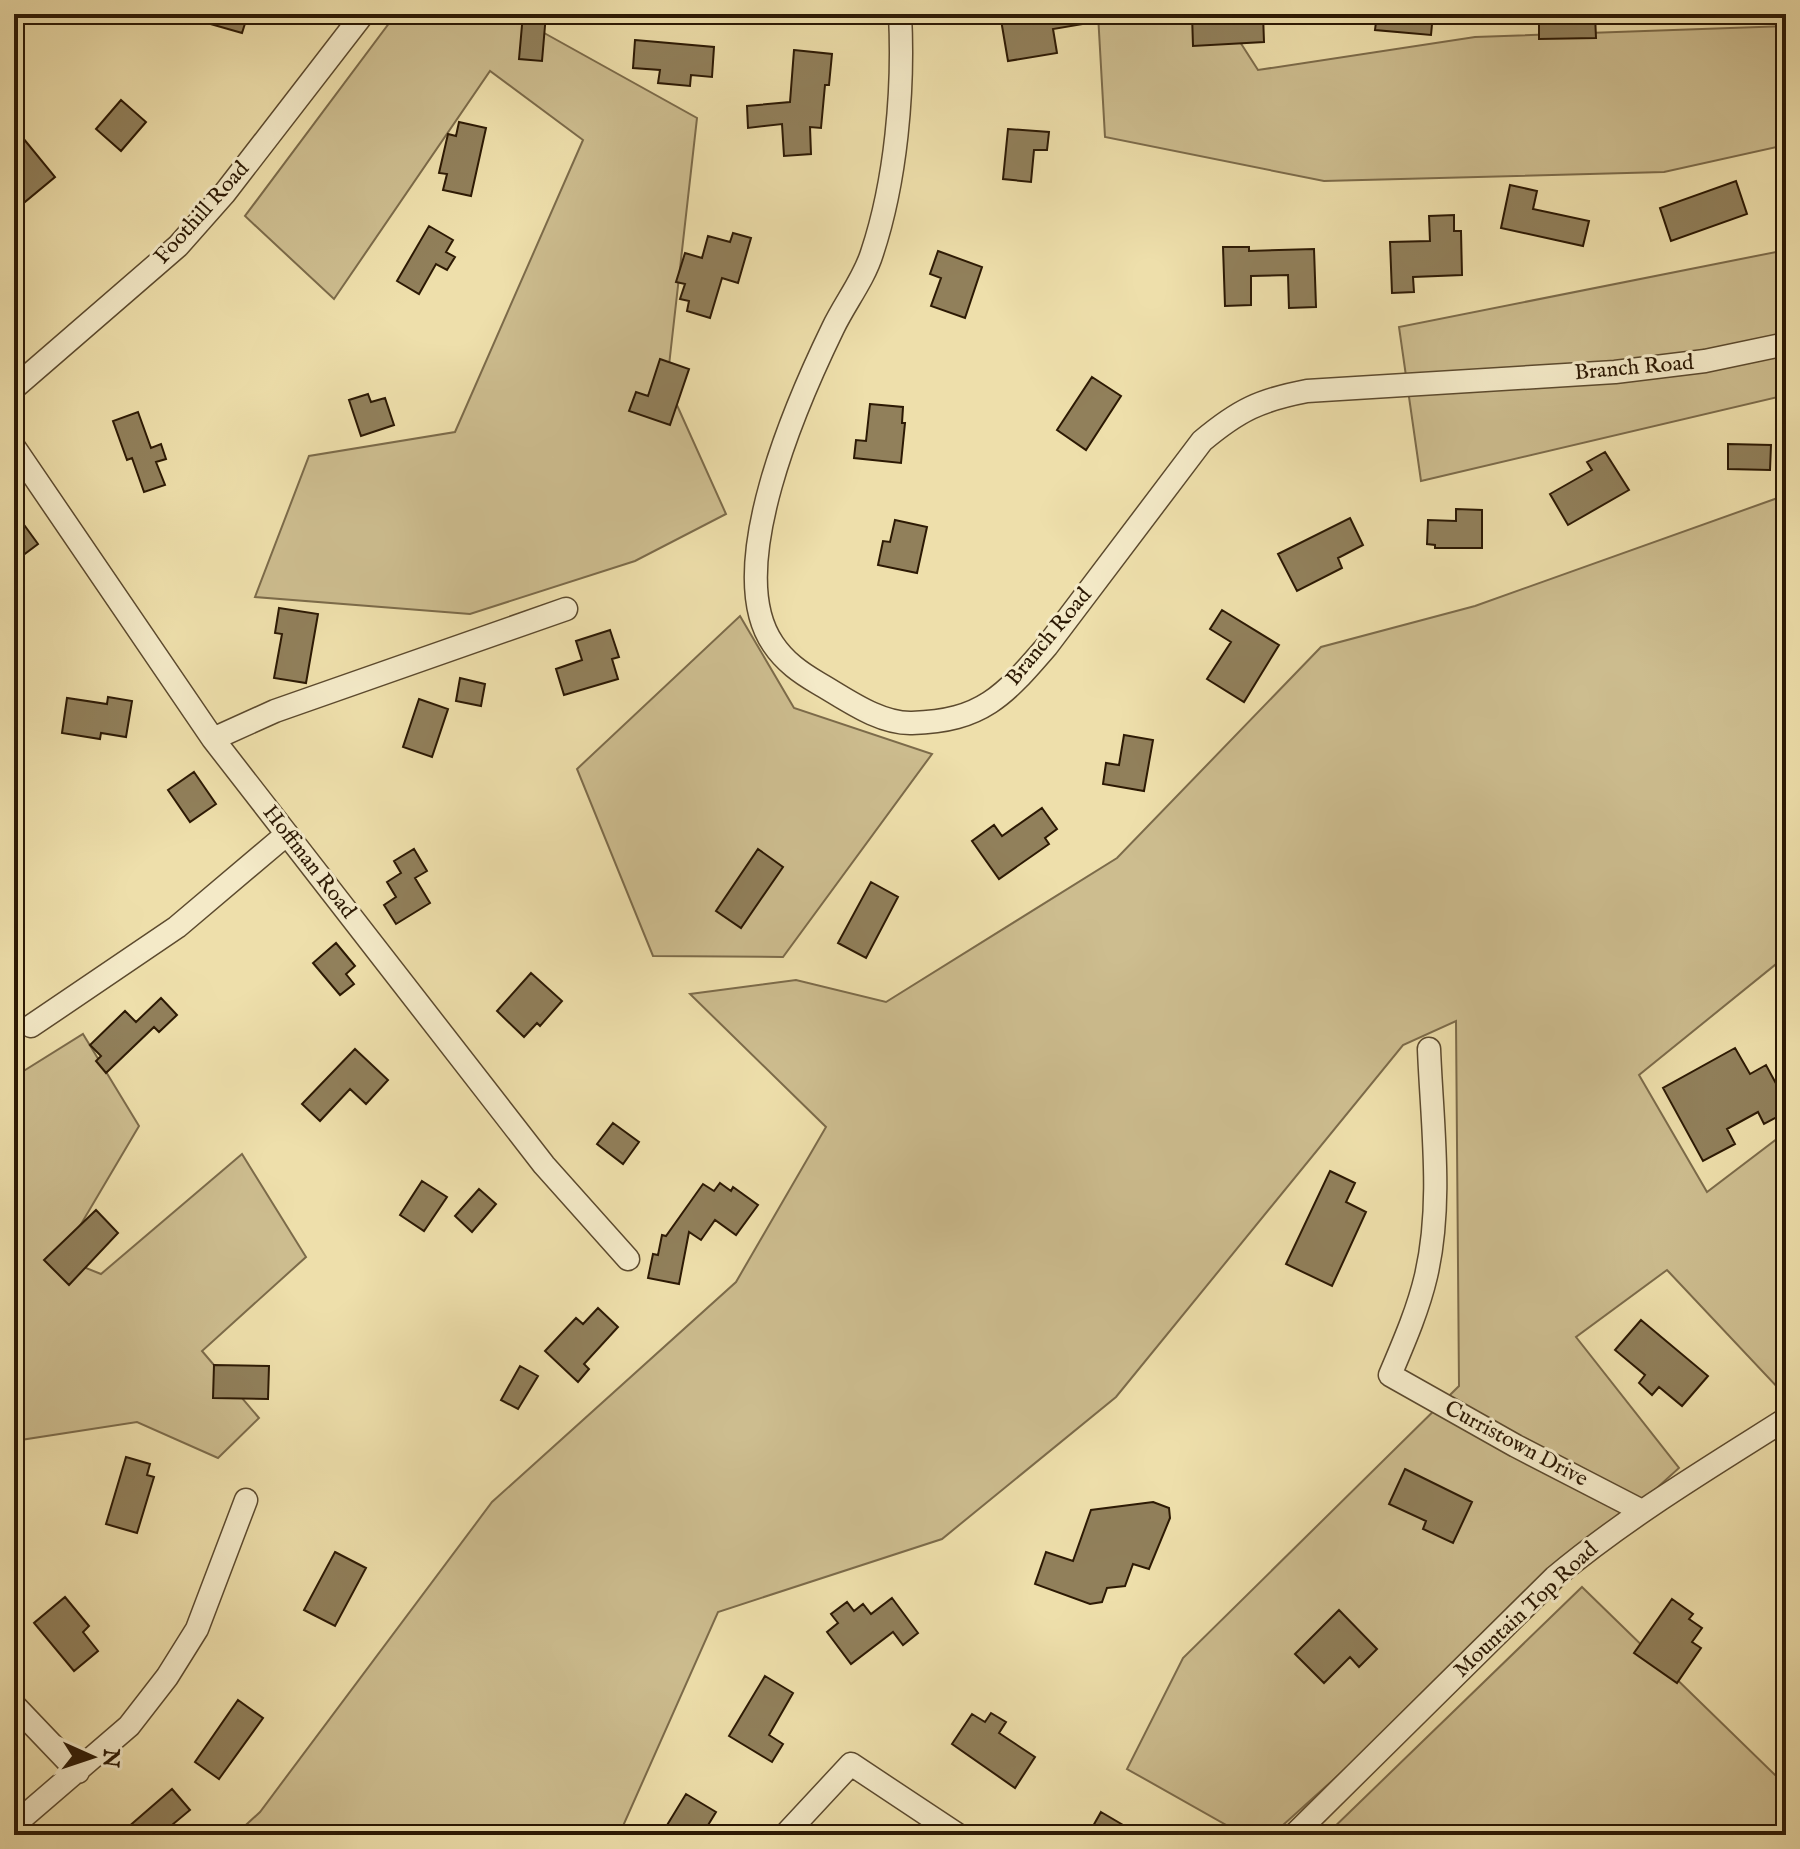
<svg xmlns="http://www.w3.org/2000/svg" width="1800" height="1849" font-family="'IM FELL English',serif">
  <style>
    .green { fill: #cdbd8f; stroke: #7c6b4a; stroke-width: 2 }
    .building { fill: #91805b; stroke: #2c1904; stroke-width: 2 }
    .lines { fill: none; stroke-linecap: round; stroke-linejoin: round }
    .minor-casing { stroke: #5c4a2e; stroke-width: 25 }
    .minor { stroke: #f4eac8; stroke-width: 22 }
    .labels { text-anchor: middle; dominant-baseline: central; stroke-width: 6; stroke-linejoin: round; paint-order: stroke }
    .street-label { font-size: 22px; fill: #2c1904; stroke: #f4eac8 }
  </style>
  <rect width="100%" height="100%" fill="#eedfab"/>
  <filter id="stains"><feTurbulence type="fractalNoise" baseFrequency=".0025" numOctaves="4"/><feColorMatrix values="0 0 0 0 .2 0 0 0 0 .09 0 0 0 0 .02 0 0 0 .5 -.17"/></filter>
  <radialGradient id="worn" r=".72"><stop offset=".6" stop-color="#630" stop-opacity="0"/><stop offset="1" stop-color="#630" stop-opacity=".3"/></radialGradient>
  <path class="green" d="M396,14h120l21,15 160,89 -30,265 59,131 -91,47 -165,53 -215,-17 54,-141 146,-24 128,-292 -93,-69 -156,228 -89,-83z
    M1098,14h124l36,56 217,-33 311,-11v119l-122,27 -340,9 -219,-44z
    M1786,250v145l-365,86 -22,-154z
    M1786,495v461l-147,119 68,117 79,-60v254l-6,4 -113,-120 -91,67 103,131 -407,367h-28l-117,-66 56,-111 276,-272 -3,-365 -53,24 -287,352 -174,142 -224,73 -99,223h-384l25,-23 232,-310 244,-220 90,-155 -136,-133 106,-14 90,22 231,-144 204,-211 154,-41z
    M740,616l54,92 138,46 -149,203 -130,-1 -76,-187z
    M83,1034l56,92 -78,132 40,16 141,-120 64,103 -104,94 57,67 -41,40 -81,-36 -123,19v-364z
    M1582,1587l193,188 11,6v54h-460z"/>
  <path class="building" d="M194,14h54l-6,19 -49,-14z
    M523,14h23l-4,47 -23,-2z
    M1000,14h88l1,9 -36,6 4,24 -49,8z
    M1192,14h71l1,28 -71,4z
    M1377,14h56l-2,21 -56,-5z
    M1539,14h56l1,24 -57,1z
    M635,40l79,7 -2,30 -21,-2 -1,11 -32,-3 2,-13 -27,-2z
    M794,50l38,4 -3,31h-4l-4,43 -11,-1 1,27 -27,2 -2,-32 -34,4 -1,-22 43,-4z
    M121,100l25,22 -25,29 -25,-22z
    M459,122l27,6 -15,68 -28,-6 4,-16 -8,-1 9,-39 8,2z
    M14,127l41,50 -41,34z
    M1008,129l41,3 -2,18h-13l-3,32 -28,-3z
    M1736,181l11,33 -76,27 -11,-33z
    M1510,185l27,6 -4,18 56,12 -6,25 -82,-18z
    M1454,215v16h7l1,44 -49,2 1,15 -22,1 -2,-51 40,-1 -1,-25z
    M429,226l24,14 -7,12 9,5 -8,13 -11,-6 -17,30 -22,-13z
    M733,233l18,5 -13,45 -16,-5 -12,40 -23,-7 2,-10 -9,-2 5,-15 -9,-2 9,-29 17,5 6,-22 22,6z
    M1223,247h26v4l65,-2 2,58 -27,1 -1,-33 -37,1v29l-26,1z
    M938,251l44,16 -17,51 -34,-12 10,-28 -11,-4z
    M660,359l29,10 -19,56 -41,-14 7,-19 12,4z
    M1092,377l29,19 -35,54 -29,-20z
    M368,394l3,8 14,-4 9,27 -33,11 -12,-36z
    M870,404l33,3 -1,16h3l-4,40 -47,-5 2,-18 10,1z
    M138,412l13,36 10,-4 5,15 -10,3 9,23 -21,7 -12,-34 -5,2 -14,-39z
    M1728,444l43,1 -1,25 -42,-1z
    M1605,452l24,38 -61,35 -18,-31 42,-24 -5,-8z
    M1456,509l26,1v38h-47v-3l-8,-1 1,-24 28,1z
    M14,511l24,33 -24,18z
    M1350,518l13,27 -25,13 4,10 -45,23 -19,-37z
    M895,520l32,7 -10,46 -39,-8 5,-24 7,1z
    M279,608l39,6 -12,69 -32,-5 8,-44 -7,-1z
    M1222,610l57,35 -35,57 -37,-23 24,-37 -21,-13z
    M610,630l9,27 -7,2 6,20 -54,16 -8,-26 26,-9 -6,-19z
    M460,678l25,6 -4,22 -25,-5z
    M108,697l24,4 -6,36 -25,-4 -1,6 -38,-6 5,-35 40,6z
    M419,699l29,10 -16,48 -29,-10z
    M1124,735l29,5 -9,51 -41,-7 3,-21 13,2z
    M194,772l22,32 -26,18 -22,-32z
    M1042,808l15,21 -12,9 4,6 -50,35 -27,-38 22,-16 8,11z
    M414,849l13,22 -12,7 15,25 -34,21 -12,-19 12,-8 -9,-15 14,-9 -7,-12z
    M758,849l25,18 -42,61 -25,-17z
    M871,882l27,15 -32,61 -28,-15z
    M336,943l19,23 -9,8 8,10 -14,11 -27,-32z
    M531,973l31,28 -22,25 -3,-3 -13,14 -27,-26z
    M161,998l16,17 -18,17 -5,-5 -48,46 -10,-12 5,-5 -11,-11 35,-34 11,11z
    M1735,1048l15,26 16,-9 20,37v10l-22,12 -6,-12 -31,17 8,15 -32,17 -40,-73z
    M355,1049l33,31 -22,24 -16,-15 -30,32 -18,-17z
    M613,1123l26,19 -16,22 -26,-20z
    M1330,1171l25,12 -9,19 20,10 -34,74 -46,-22z
    M422,1181l25,16 -23,34 -24,-16z
    M720,1183l11,8 2,-4 25,18 -22,30 -21,-15 -14,20 -12,-8 -10,52 -31,-6 5,-24 5,1 4,-20 4,1 37,-52 11,7z
    M479,1189l17,15 -24,28 -17,-16z
    M96,1210l22,23 -49,52 -25,-25z
    M598,1308l20,19 -34,37 5,5 -11,13 -33,-31 31,-33 7,6z
    M1641,1320l67,56 -26,30 -23,-19 -7,8 -13,-12 6,-8 -30,-25z
    M214,1365l55,1 -1,33 -55,-1z
    M520,1366l18,10 -20,33 -17,-9z
    M126,1457l24,7 -3,11 7,2 -17,56 -31,-9z
    M1405,1469l67,33 -19,41 -30,-14 3,-8 -37,-17z
    M1153,1502l16,6 1,10 -21,51 -16,-5 -8,22 -18,2 -5,14 -12,2 -55,-20 11,-32 27,9 18,-51z
    M335,1552l31,16 -31,58 -31,-16z
    M65,1597l24,29 -6,6 15,19 -24,20 -40,-48z
    M892,1598l26,35 -15,12 -10,-13 -42,32 -24,-32 11,-9 -7,-9 16,-12 7,9 9,-7 8,10z
    M1672,1599l21,15 -4,5 13,9 -10,14 9,6 -24,35 -43,-30z
    M1339,1610l38,39 -18,18 -9,-10 -26,26 -29,-29z
    M765,1676l28,17 -24,42 14,9 -11,18 -43,-26z
    M238,1700l25,18 -44,61 -24,-17z
    M991,1713l15,9 -7,11 36,24 -20,31 -63,-44 20,-30 13,8z
    M172,1789l18,21 -30,25h-41z
    M686,1794l30,18 -14,23h-41z
    M1101,1812l39,23h-52z"/>
  <g class="lines">
    <defs>
      <path id="minor" d="M900,14c4,76 -4,167 -28,239 -8,26 -27,50 -39,75 -35,72 -111,242 -60,316 12,18 28,29 45,39 28,16 61,41 94,40 70,-2 92,-27 135,-77l155,-205c37,-31 58,-41 105,-50l308,-19 90,-11 81,-17
        M14,388l164,-142 46,-52 139,-180
        M14,447l199,292 331,426 84,94
        M213,739l62,-28 291,-102
        M31,1026l146,-99 110,-93
        M1429,1049c3,75 14,154 -3,227 -8,34 -22,66 -36,99l126,71 126,65
        M14,1705l64,67
        M14,1825l115,-99 38,-49 30,-48 49,-129
        M785,1835l66,-71 107,71
        M1294,1835l261,-258c72,-60 152,-108 231,-158"/>
    </defs>
    <use href="#minor" class="minor-casing"/>
    <use href="#minor" class="minor"/>
  </g>
  <g class="labels">
    <g class="street-label">
      <text transform="translate(202 213) rotate(-48)">Foothill Road</text>
      <text transform="translate(1634 368) rotate(-5)">Branch Road</text>
      <text transform="translate(1049 637) rotate(-50)">Branch Road</text>
      <text transform="translate(309 862) rotate(52)">Hoffman Road</text>
      <text transform="translate(1516 1444) rotate(28)">Curristown Drive</text>
      <text transform="translate(1526 1610) rotate(-43)">Mountain Top Road</text>
    </g>
  </g>
  <rect width="1800" height="1849" fill="none" stroke="#eedfab" stroke-width="48"/>
  <rect x="16" y="16" width="1768" height="1817" fill="none" stroke="#2c1904" stroke-width="4"/>
  <rect x="24" y="24" width="1752" height="1801" fill="none" stroke="#2c1904" stroke-width="2"/>
  <g transform="translate(92 1757) rotate(93)" stroke="#f4eac8" stroke-width="6" paint-order="stroke">
  <path d="M0-6L14 30L0 20L-14 30Z" fill="#2c1904"/>
  <text y="-12" font-size="22" font-weight="bold" text-anchor="middle" fill="#2c1904">N</text>
  </g>
  <rect width="100%" height="100%" filter="url(#stains)"/>
  <rect width="100%" height="100%" fill="url(#worn)"/>
</svg>
